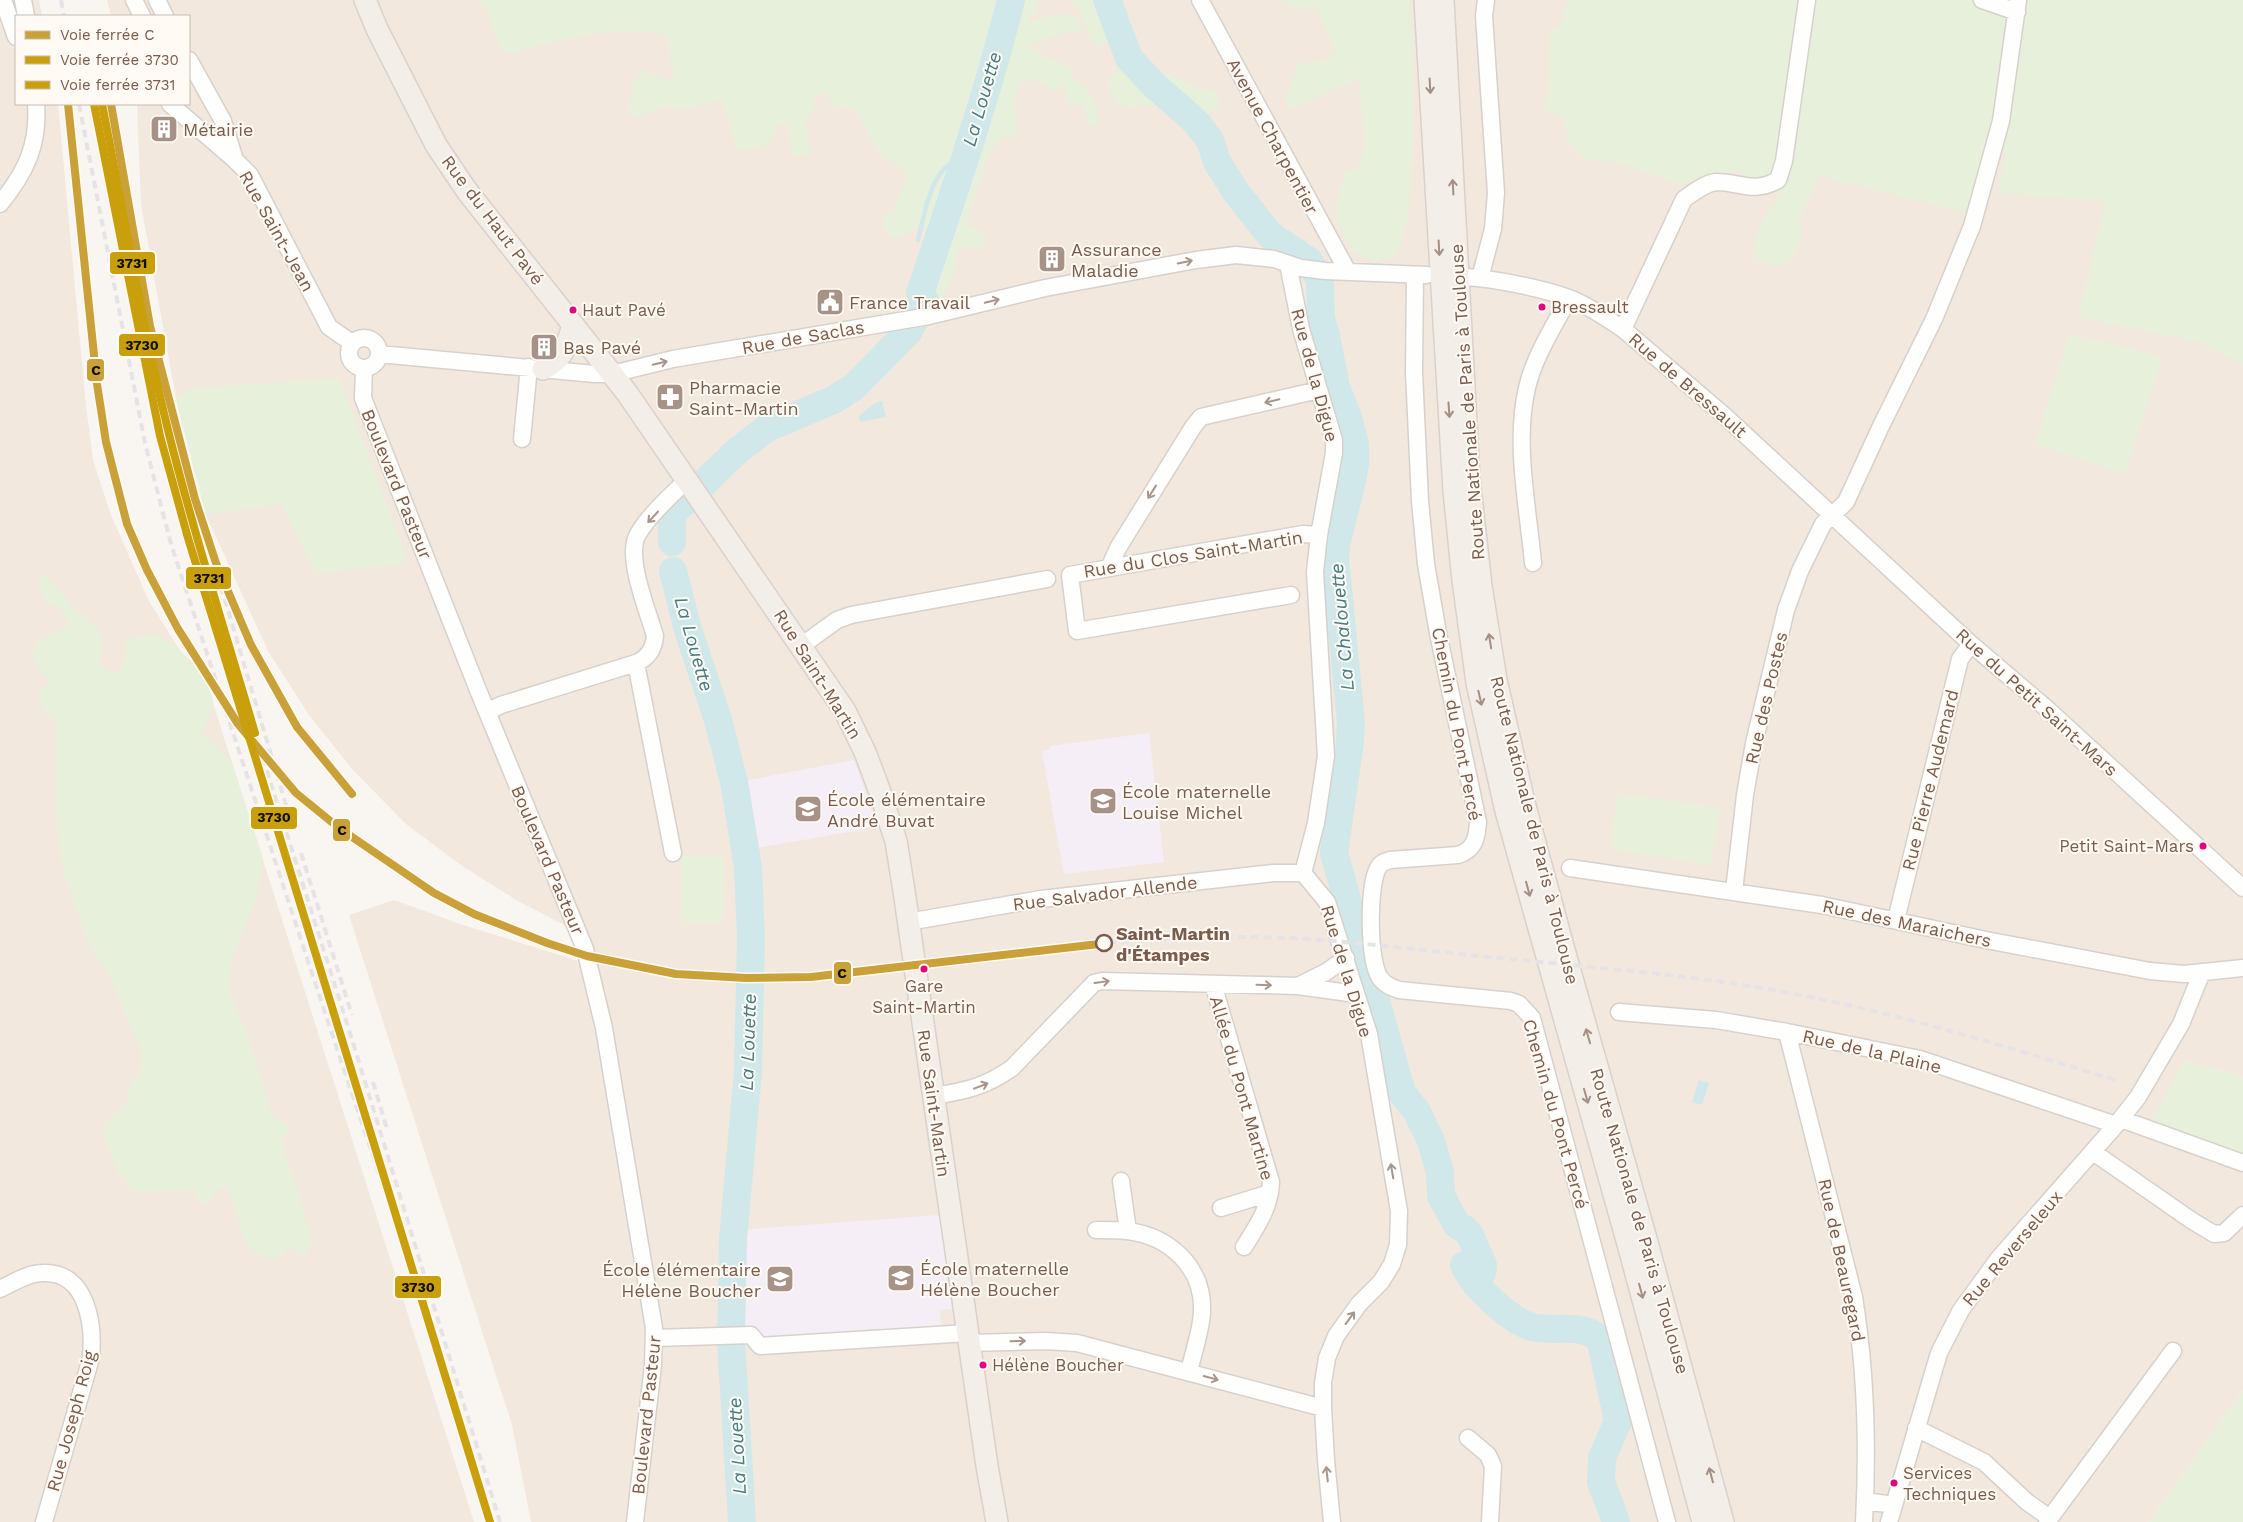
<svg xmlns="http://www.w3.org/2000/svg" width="2243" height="1522" font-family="'Work Sans',sans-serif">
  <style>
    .residential { fill: #f2e8de }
    .education { fill: #f6eef6 }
    .green { fill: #e7f0db }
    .water { fill: #d0e8ea }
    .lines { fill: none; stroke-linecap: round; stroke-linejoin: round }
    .stream { stroke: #d0e8ea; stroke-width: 4.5 }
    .river { stroke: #d0e8ea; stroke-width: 28 }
    .minor-casing { stroke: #d7d1cb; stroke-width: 19 }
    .major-casing { stroke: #dad1cc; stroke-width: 24 }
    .minor { stroke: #fefefd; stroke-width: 16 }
    .major { stroke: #f3eee8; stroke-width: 21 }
    .rail { stroke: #e6e3e7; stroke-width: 4; stroke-dasharray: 8 5; stroke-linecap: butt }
    .rail-1-casing { stroke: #fffaf3; stroke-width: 11 }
    .rail-2-casing { stroke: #fffaf3; stroke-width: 11 }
    .rail-3-casing { stroke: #fffaf3; stroke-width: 11 }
    .rail-1 { stroke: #caa039; stroke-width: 8 }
    .rail-2 { stroke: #ca9f0c; stroke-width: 8 }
    .rail-3 { stroke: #ca9f0c; stroke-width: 8 }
    .oneway { stroke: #a48f83 }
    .oneway2 { stroke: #a8958b }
    .bus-dot { fill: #e5007d; stroke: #fffaf3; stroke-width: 2 }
    .stop-dot { fill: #fffaf3; stroke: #7a5c4d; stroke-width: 2.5 }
    .labels { text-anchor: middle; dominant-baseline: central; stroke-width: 4; stroke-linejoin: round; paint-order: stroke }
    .bus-label { font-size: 17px; fill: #7a5c4d; stroke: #fffaf3; text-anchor: start }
    .poi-label { font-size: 18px; fill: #7a5c4d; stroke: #fffaf3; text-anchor: start }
    .street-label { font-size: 18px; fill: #7a5c4d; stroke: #fffaf3 }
    .stop-label { font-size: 18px; font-weight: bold; fill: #7a5c4d; stroke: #fffaf3; text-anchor: start }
    .water-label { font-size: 19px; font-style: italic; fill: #437c86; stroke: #fffaf3 }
    .line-badge { stroke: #fffaf3; stroke-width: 2 }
    .pale-badge-label { font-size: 14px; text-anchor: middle; font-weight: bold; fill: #111 }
  </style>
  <rect width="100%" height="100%" fill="#f9f5f0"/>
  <path class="residential" d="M0,0h39l3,16h-26v88h42l28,302 7,54 18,55 38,86 64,102 261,819h-474z
    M107,0h2136v1077l-59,-16 59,95v235l-94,131h-1618l-19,-97 -163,-510 45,-15 69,25 116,36 -11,-34 -50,-26 -56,-35 -56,-42 -54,-55 -43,-54 -41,-64 -62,-136 -30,-116 -35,-195 -4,-100h52v-88h-78z"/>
  <path class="education" d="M1149,733l15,129 -100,12 -22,-123 8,-2v-3z
    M854,760l23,65 -16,5 -111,19 -11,-67z
    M940,1215l14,94 -14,1 1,16 -169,12 -35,-6 1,-102z"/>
  <path class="green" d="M476,0h563l-4,14 -8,4 2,5c18,-6 38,-17 52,0l-2,9h-13l-38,13c10,14 31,13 44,25v7c17,8 26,27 27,46l-5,4 -6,-4 -5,-17 -17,-4v-16l-12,4 -13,-8 -11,-3 -12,7 -4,17 4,31 -12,3 -15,12 -21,61 -2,15 18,10v7l-6,7 -22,-3c-4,22 -5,47 -25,60l-10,-3 2,-16 8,-33 -6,-26 -6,-6 -16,14 -12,2 -9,-9 -1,-12 13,-9 4,-17 8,-15c-7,-11 -18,-14 -27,-23 -13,-15 -16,-33 -31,-47l-15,3 -9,-17 -8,3 -4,6 -1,10 -8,9 5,34 -18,2 -5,-32 -10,2 -4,11 -8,10 -29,2 -13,-49 -45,10 -11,-4 -32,12 -7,-6 5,-27 8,-15 22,9 11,1 -7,-44c-54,-14 -109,6 -161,18l-12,-21 -5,-22z
    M1071,0h27l3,8 24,16 -1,11 -24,12 -8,-5 -10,-26z
    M1283,0h127l3,39 -3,169 -10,39 -10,12 -18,2 -19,-10 -15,-26 -2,-17 9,-35 15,-6 5,-20 -6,-69 -69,32 -6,-12 7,-11 6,-23 23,-3 17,-6 -21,-49c-14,2 -22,7 -33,-6z
    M1567,0h676v366l-39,-23 -126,-26 28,-116 -107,-8 6,-41 -18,-3 -21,64 -149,-38v8l-18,36 4,11 -7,21 -10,12 -9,3 -24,-8 1,-13 5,-15 6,-15 12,-15 5,-23 -29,6 -9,-2 -6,-11 -57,14 -60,-21 -35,-3 -18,-18 -4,-24 -21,-10 6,-18 1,-58 11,-6z
    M1120,71l49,3 25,14 20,3 5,6 -2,12 -11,7 -17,-8 -23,-5 -34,4 -11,-1 -10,-11 -3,-11 5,-11z
    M2069,336l37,5 56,17 -37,116 -90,-30z
    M339,378l69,184 -93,12 -33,-70 -76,11 -30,-116 12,-9 7,-2z
    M42,574c15,8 18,20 29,32 8,9 23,15 28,27 7,13 -10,38 20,39l7,-13v-19c7,-2 19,-5 26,-4 24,1 57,42 61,65 1,5 -9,25 -12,32l30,27 31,95 -5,42 -26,64 -2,29 21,53 22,72c6,7 17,8 18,18l-8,3 5,25 17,49 7,35 -7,11 -10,-7h-7l-8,10c-6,-1 -17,-1 -23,-5 -15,-10 -22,-51 -27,-67l-10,1 -9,12 -6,4 -5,-2 -5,-12 -53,2 -5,-1 -18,-17 -15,-40 2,-11 22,-20 4,-22 9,-7 2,-23 -33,-75 -21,-34 -22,-62 -6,-28 -5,-50 1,-78 -16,-22 -1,-12 7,-3 3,-7c-9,-9 -17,-18 -16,-32l6,-7 30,-16 -9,-17 -14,-6 -6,-14 -1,-12z
    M1618,793l102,15 -9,57 -102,-16z
    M681,856h42v67h-42z
    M2184,1061l59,16v79l-95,-29z
    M2243,1391v131h-94z"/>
  <path class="water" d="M882,401l4,16 -26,5 -1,-6 16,-13z
    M1699,1080l10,3 -7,22 -10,-3z"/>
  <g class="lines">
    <path class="stream" d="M918,240c6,-22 10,-53 25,-70 6,-7 15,-11 23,-15"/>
    <path class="river" d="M1107,0l22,58 25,27 41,36 15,19 7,22 19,30 34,43 39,26 11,19 1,39 4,12 11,56 12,30 7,27v20l-3,17 -16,64 -1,13 16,165 -1,19 -16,111 68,240 15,19 14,29 9,31 1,24 16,29 9,5 5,7 12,28 -1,8 -9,7
      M672,542v-28l64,-62 31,-24 66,-28 21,-13 55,-56 16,-30 -5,-8c33,-97 66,-194 91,-293
      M673,571l15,59 30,90 16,62 14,85 3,71 -3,133 -15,168 -2,102 11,181
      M1464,1265c9,21 45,55 68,62 22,6 55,-6 69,15l17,79 -16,37 -1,24 15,40"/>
    <defs>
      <path id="minor" d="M3,0l13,37
        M23,0l3,16
        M134,0l8,16
        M157,0l8,16
        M1200,0l148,272
        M1982,0l35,12
        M189,60l34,61 12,39
        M170,104l65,56 15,15 79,152 23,16
        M0,204c26,-32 39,-59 36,-100
        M1288,264l13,65 33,111v13l-15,82 -4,37 11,184 -10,67 -13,50
        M1415,275l-1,97 6,129 6,63 12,69 40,189c-1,17 -4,28 -20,33l-68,5c-5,2 -9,2 -12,8 -10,19 -10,92 2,110 5,7 11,9 19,12l112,11 8,3 13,14 135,504
        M1466,277c30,2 74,11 103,21 19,7 37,20 54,31l103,88 245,227 74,63 198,181
        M1480,278l13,-49 3,-36 -12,-177 2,-16
        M1623,329l61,-130c9,-6 21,-16 32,-17 25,0 36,12 62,-2l6,-19 23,-161
        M349 353a15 15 0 1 1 30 0a15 15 0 1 1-30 0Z
        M379,354l216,20h17l61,-15 256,-43 116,-28 151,-28 40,-5 38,4 27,9 24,3 102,4
        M364,368l-1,30 115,292 107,259 19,79 50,300 -1,37 -18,157
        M522,439l7,-72
        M1533,563c-5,-55 -19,-121 -6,-175 7,-31 27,-62 42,-90
        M1110,566l8,-18 75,-121 8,-10 118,-27
        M1291,595l-214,36 -7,-56 233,-41 16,1
        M801,646l36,-26 14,-5 196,-36
        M636,663l37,190
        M487,712l14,-7 135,-42c12,-5 18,-14 19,-27 -7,-25 -29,-77 -18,-100 9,-18 34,-41 49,-55
        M1570,868l252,37 164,35 164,31 34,3 59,-6
        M1303,873l24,29 42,132 30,177 -1,34 -6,19 -11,18 -22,22 -23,32 -9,22 -4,25v25l3,52 6,62
        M1734,891l11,-96 9,-52 32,-133 14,-39 23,-47 23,-22 35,-76 53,-107 38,-93 29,-105 17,-121
        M1896,920l64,-261 11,-15
        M908,922l133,-23 232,-26h30
        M1213,984l58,198c-1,26 -14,44 -27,65
        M1298,986l28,-14 20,-14
        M1619,1012l97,8 71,12 133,27 196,66
        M1787,1032l67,265c12,74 14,150 10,225
        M934,1096c31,-5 51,-9 78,-28l82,-85 8,-2 196,5 58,8
        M2121,1119l122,44
        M2093,1152l98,68 23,14 10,-1 19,-18
        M1121,1181l7,50
        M1221,1208l49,-15
        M1096,1230c10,0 21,0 31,1 43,5 77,37 75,81 -1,20 -9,41 -13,60
        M0,1289c13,-6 28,-16 43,-16 45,-2 51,53 48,85l-47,164
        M655,1338l96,-3 9,11 208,-13
        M969,1343l76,-2 32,2 246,65
        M1916,1428l68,34 43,40 23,16
        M1468,1438l20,17 5,11 -3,56
        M1865,1501l29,4
        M1889,1522l50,-169 22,-43 38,-52 117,-133 22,-28 43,-73 21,-52
        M2047,1522l126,-171"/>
      <path id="major" d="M365,0l12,29 59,116 31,46 160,202 218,318 20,41 15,40 16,49 8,50 83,575 10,56
        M1425,0l29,491 9,89 14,103 29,128 122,433 75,278
        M1443,0l26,478 12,108 15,94 29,126 39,144 81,285 78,287
        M543,369c20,-10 24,-23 30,-44"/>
    </defs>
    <use href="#minor" class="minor-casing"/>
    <use href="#major" class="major-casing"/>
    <use href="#minor" class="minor"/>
    <use href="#major" class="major"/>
    <path class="rail" d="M61,0l3,16
      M79,104l66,339 26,101 157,478 106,315
      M195,499l99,333
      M255,733l95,300 150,489
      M301,853l51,162
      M1108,943c66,-6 133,-8 200,-4 57,4 113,11 170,17 102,10 206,18 307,36 113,21 223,55 333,89
      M373,1082l14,47"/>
    <defs>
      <path id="rail-1" d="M68,104l29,280 9,58 21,82 20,46 31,59 60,95 58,69 43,35 95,65 40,21 73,29 40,13 89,18 70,4 65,-1 297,-34
        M111,104l39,222 45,173 21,64 35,82 46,82 55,67"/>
      <path id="rail-2" d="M94,104l66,332 28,102 302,984"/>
      <path id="rail-3" d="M102,104c22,110 40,221 67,330 25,101 57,200 86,299"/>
    </defs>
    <use href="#rail-1" class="rail-1-casing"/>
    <use href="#rail-2" class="rail-2-casing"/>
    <use href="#rail-3" class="rail-3-casing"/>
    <use href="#rail-1" class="rail-1"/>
    <use href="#rail-2" class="rail-2"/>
    <use href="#rail-3" class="rail-3"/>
  </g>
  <defs><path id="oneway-shaft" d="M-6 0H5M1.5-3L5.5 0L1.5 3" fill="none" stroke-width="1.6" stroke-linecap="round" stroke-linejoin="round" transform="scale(1.25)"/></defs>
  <g class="oneway">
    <use href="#oneway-shaft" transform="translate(1430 86) rotate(87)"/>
    <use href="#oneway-shaft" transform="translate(1453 187) rotate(-93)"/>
    <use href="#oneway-shaft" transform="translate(1439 248) rotate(87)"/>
    <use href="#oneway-shaft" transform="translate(1449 410) rotate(86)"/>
    <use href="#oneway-shaft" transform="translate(1490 641) rotate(-99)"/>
    <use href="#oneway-shaft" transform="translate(1480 698) rotate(77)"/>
    <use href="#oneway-shaft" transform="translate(1528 889) rotate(75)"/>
    <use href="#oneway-shaft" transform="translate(1588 1036) rotate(-106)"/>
    <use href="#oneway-shaft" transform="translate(1586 1096) rotate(74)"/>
    <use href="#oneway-shaft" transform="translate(1641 1291) rotate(75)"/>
    <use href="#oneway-shaft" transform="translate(1711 1475) rotate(-105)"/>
  </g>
  <g class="oneway2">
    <use href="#oneway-shaft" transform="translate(1185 262) rotate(-11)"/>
    <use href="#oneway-shaft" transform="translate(992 301) rotate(-14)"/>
    <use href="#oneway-shaft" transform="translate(660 363) rotate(-14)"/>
    <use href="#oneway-shaft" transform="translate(1272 401) rotate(167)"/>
    <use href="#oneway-shaft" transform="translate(1152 492) rotate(122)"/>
    <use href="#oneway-shaft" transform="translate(653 517) rotate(133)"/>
    <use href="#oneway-shaft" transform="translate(1102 982) rotate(-8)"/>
    <use href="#oneway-shaft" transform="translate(1264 985) rotate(2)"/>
    <use href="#oneway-shaft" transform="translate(981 1086) rotate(-21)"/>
    <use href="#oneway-shaft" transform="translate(1392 1171) rotate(-100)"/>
    <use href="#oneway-shaft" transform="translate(1350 1318) rotate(-54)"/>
    <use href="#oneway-shaft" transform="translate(1018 1341) rotate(-1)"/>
    <use href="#oneway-shaft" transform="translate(1211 1378) rotate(15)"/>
    <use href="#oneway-shaft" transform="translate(1327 1474) rotate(-96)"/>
  </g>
  <defs>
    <symbol id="building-square" viewBox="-11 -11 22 22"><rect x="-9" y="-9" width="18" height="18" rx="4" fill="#a69286" stroke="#fffaf3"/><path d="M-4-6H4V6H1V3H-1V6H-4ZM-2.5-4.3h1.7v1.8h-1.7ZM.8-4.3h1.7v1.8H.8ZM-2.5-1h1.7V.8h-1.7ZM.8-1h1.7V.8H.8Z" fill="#fff"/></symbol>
    <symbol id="civic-square" viewBox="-11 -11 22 22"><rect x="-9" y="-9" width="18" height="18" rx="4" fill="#a69286" stroke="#fffaf3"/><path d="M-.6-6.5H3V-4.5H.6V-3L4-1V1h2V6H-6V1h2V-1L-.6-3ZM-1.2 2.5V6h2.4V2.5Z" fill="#fff"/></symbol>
    <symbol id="pharmacy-square" viewBox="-11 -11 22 22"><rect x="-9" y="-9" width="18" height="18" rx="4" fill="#a69286" stroke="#fffaf3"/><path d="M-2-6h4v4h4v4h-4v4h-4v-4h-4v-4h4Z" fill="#fff"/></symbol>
    <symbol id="school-square" viewBox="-11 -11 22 22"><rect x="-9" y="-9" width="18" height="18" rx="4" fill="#a69286" stroke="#fffaf3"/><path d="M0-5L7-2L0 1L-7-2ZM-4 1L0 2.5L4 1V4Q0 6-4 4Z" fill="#fff"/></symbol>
  </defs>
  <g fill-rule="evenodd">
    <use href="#building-square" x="148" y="113" width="32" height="32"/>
    <use href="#building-square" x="1036" y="243" width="32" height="32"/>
    <use href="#civic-square" x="814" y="286" width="32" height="32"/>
    <use href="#building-square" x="528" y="331" width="32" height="32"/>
    <use href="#pharmacy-square" x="654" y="381" width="32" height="32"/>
    <use href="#school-square" x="1087" y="785" width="32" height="32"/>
    <use href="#school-square" x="792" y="793" width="32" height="32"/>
    <use href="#school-square" x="885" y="1262" width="32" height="32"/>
    <use href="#school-square" x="764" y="1263" width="32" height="32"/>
  </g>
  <g class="bus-dot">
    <circle cx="1542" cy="307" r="4.5"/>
    <circle cx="573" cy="310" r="4.5"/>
    <circle cx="2203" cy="846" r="4.5"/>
    <circle cx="924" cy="969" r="4.5"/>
    <circle cx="983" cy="1365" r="4.5"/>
    <circle cx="1894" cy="1483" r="4.5"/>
  </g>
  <circle class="stop-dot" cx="1104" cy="943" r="8"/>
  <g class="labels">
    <g class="bus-label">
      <text x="1551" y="307">Bressault</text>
      <text x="582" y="310">Haut Pavé</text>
      <text x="2194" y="846" text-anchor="end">Petit Saint-Mars</text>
      <text x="924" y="986" text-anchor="middle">Gare<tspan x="924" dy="21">Saint-Martin</tspan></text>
      <text x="992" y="1365">Hélène Boucher</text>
      <text x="1903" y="1473">Services<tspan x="1903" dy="21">Techniques</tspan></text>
    </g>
    <g class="poi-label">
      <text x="183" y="129">Métairie</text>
      <text x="1071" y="249">Assurance<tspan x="1071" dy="21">Maladie</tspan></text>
      <text x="849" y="302">France Travail</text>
      <text x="563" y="347">Bas Pavé</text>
      <text x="689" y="387">Pharmacie<tspan x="689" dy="21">Saint-Martin</tspan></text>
      <text x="1122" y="791">École maternelle<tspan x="1122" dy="21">Louise Michel</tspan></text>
      <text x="827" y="799">École élémentaire<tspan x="827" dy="21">André Buvat</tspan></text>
      <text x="920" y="1268">École maternelle<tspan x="920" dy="21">Hélène Boucher</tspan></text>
      <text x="761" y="1269" text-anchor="end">École élémentaire<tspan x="761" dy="21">Hélène Boucher</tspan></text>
    </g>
    <g class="street-label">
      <text transform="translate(1273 136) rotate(62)">Avenue Charpentier</text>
      <text transform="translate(493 220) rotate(53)">Rue du Haut Pavé</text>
      <text transform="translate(277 231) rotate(61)">Rue Saint-Jean</text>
      <text transform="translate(803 337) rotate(-10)">Rue de Saclas</text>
      <text transform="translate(1315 375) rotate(75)">Rue de la Digue</text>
      <text transform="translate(1688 385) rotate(41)">Rue de Bressault</text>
      <text transform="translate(1467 402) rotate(-94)">Route Nationale de Paris à Toulouse</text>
      <text transform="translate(397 484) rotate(68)">Boulevard Pasteur</text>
      <text transform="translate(1193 554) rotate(-9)">Rue du Clos Saint-Martin</text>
      <text transform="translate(818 674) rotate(58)">Rue Saint-Martin</text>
      <text transform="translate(1766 698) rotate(-77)">Rue des Postes</text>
      <text transform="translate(2037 702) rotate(42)">Rue du Petit Saint-Mars</text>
      <text transform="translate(1457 724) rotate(79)">Chemin du Pont Percé</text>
      <text transform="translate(1930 780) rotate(-76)">Rue Pierre Audemard</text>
      <text transform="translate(1535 830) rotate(76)">Route Nationale de Paris à Toulouse</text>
      <text transform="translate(548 860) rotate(67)">Boulevard Pasteur</text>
      <text transform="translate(1105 893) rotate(-7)">Rue Salvador Allende</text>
      <text transform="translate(1907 923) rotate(12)">Rue des Maraichers</text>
      <text transform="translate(1347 971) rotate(73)">Rue de la Digue</text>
      <text transform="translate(1872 1051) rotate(13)">Rue de la Plaine</text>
      <text transform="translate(1242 1088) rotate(74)">Allée du Pont Martine</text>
      <text transform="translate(934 1103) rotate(82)">Rue Saint-Martin</text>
      <text transform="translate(1556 1114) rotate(74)">Chemin du Pont Percé</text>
      <text transform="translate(1640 1221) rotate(74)">Route Nationale de Paris à Toulouse</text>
      <text transform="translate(2012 1248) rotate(-50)">Rue Reverseleux</text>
      <text transform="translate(1842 1260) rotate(78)">Rue de Beauregard</text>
      <text transform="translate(646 1415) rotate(-84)">Boulevard Pasteur</text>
      <text transform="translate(71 1421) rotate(-75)">Rue Joseph Roig</text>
    </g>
    <g class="stop-label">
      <text x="1116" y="933">Saint-Martin<tspan x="1116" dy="21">d'Étampes</tspan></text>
    </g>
    <g class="water-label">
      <text transform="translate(982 99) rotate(-74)">La Louette</text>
      <text transform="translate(1342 627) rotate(-95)">La Chalouette</text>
      <text transform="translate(694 644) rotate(74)">La Louette</text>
      <text transform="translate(748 1042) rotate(-88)">La Louette</text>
      <text transform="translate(737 1446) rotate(-93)">La Louette</text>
    </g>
  </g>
  <g class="line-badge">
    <rect x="109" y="251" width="47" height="24" rx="5" fill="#ca9f0c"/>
    <rect x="118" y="333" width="48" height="24" rx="5" fill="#ca9f0c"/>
    <rect x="86" y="358" width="19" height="24" rx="5" fill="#caa039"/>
    <rect x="185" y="566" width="47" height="24" rx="5" fill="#ca9f0c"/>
    <rect x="250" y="806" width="48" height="24" rx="5" fill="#ca9f0c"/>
    <rect x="332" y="818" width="19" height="24" rx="5" fill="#caa039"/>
    <rect x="833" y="961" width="19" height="24" rx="5" fill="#caa039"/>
    <rect x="394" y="1275" width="48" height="24" rx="5" fill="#ca9f0c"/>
  </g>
  <g class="pale-badge-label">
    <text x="132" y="268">3731</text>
    <text x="142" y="350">3730</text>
    <text x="96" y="375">C</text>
    <text x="209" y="583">3731</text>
    <text x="274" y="822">3730</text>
    <text x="342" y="835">C</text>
    <text x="842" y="978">C</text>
    <text x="418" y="1292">3730</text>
  </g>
  <rect x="15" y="15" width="175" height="90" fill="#fffaf3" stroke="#cabbb1"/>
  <rect x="25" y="31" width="25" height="8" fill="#caa039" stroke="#cabbb1"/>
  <text x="60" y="40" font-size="15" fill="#7a5c4d">Voie ferrée C</text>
  <rect x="25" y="56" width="25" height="8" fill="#ca9f0c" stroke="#cabbb1"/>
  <text x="60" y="65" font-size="15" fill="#7a5c4d">Voie ferrée 3730</text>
  <rect x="25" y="81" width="25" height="8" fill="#ca9f0c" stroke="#cabbb1"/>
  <text x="60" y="90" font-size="15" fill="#7a5c4d">Voie ferrée 3731</text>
</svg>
